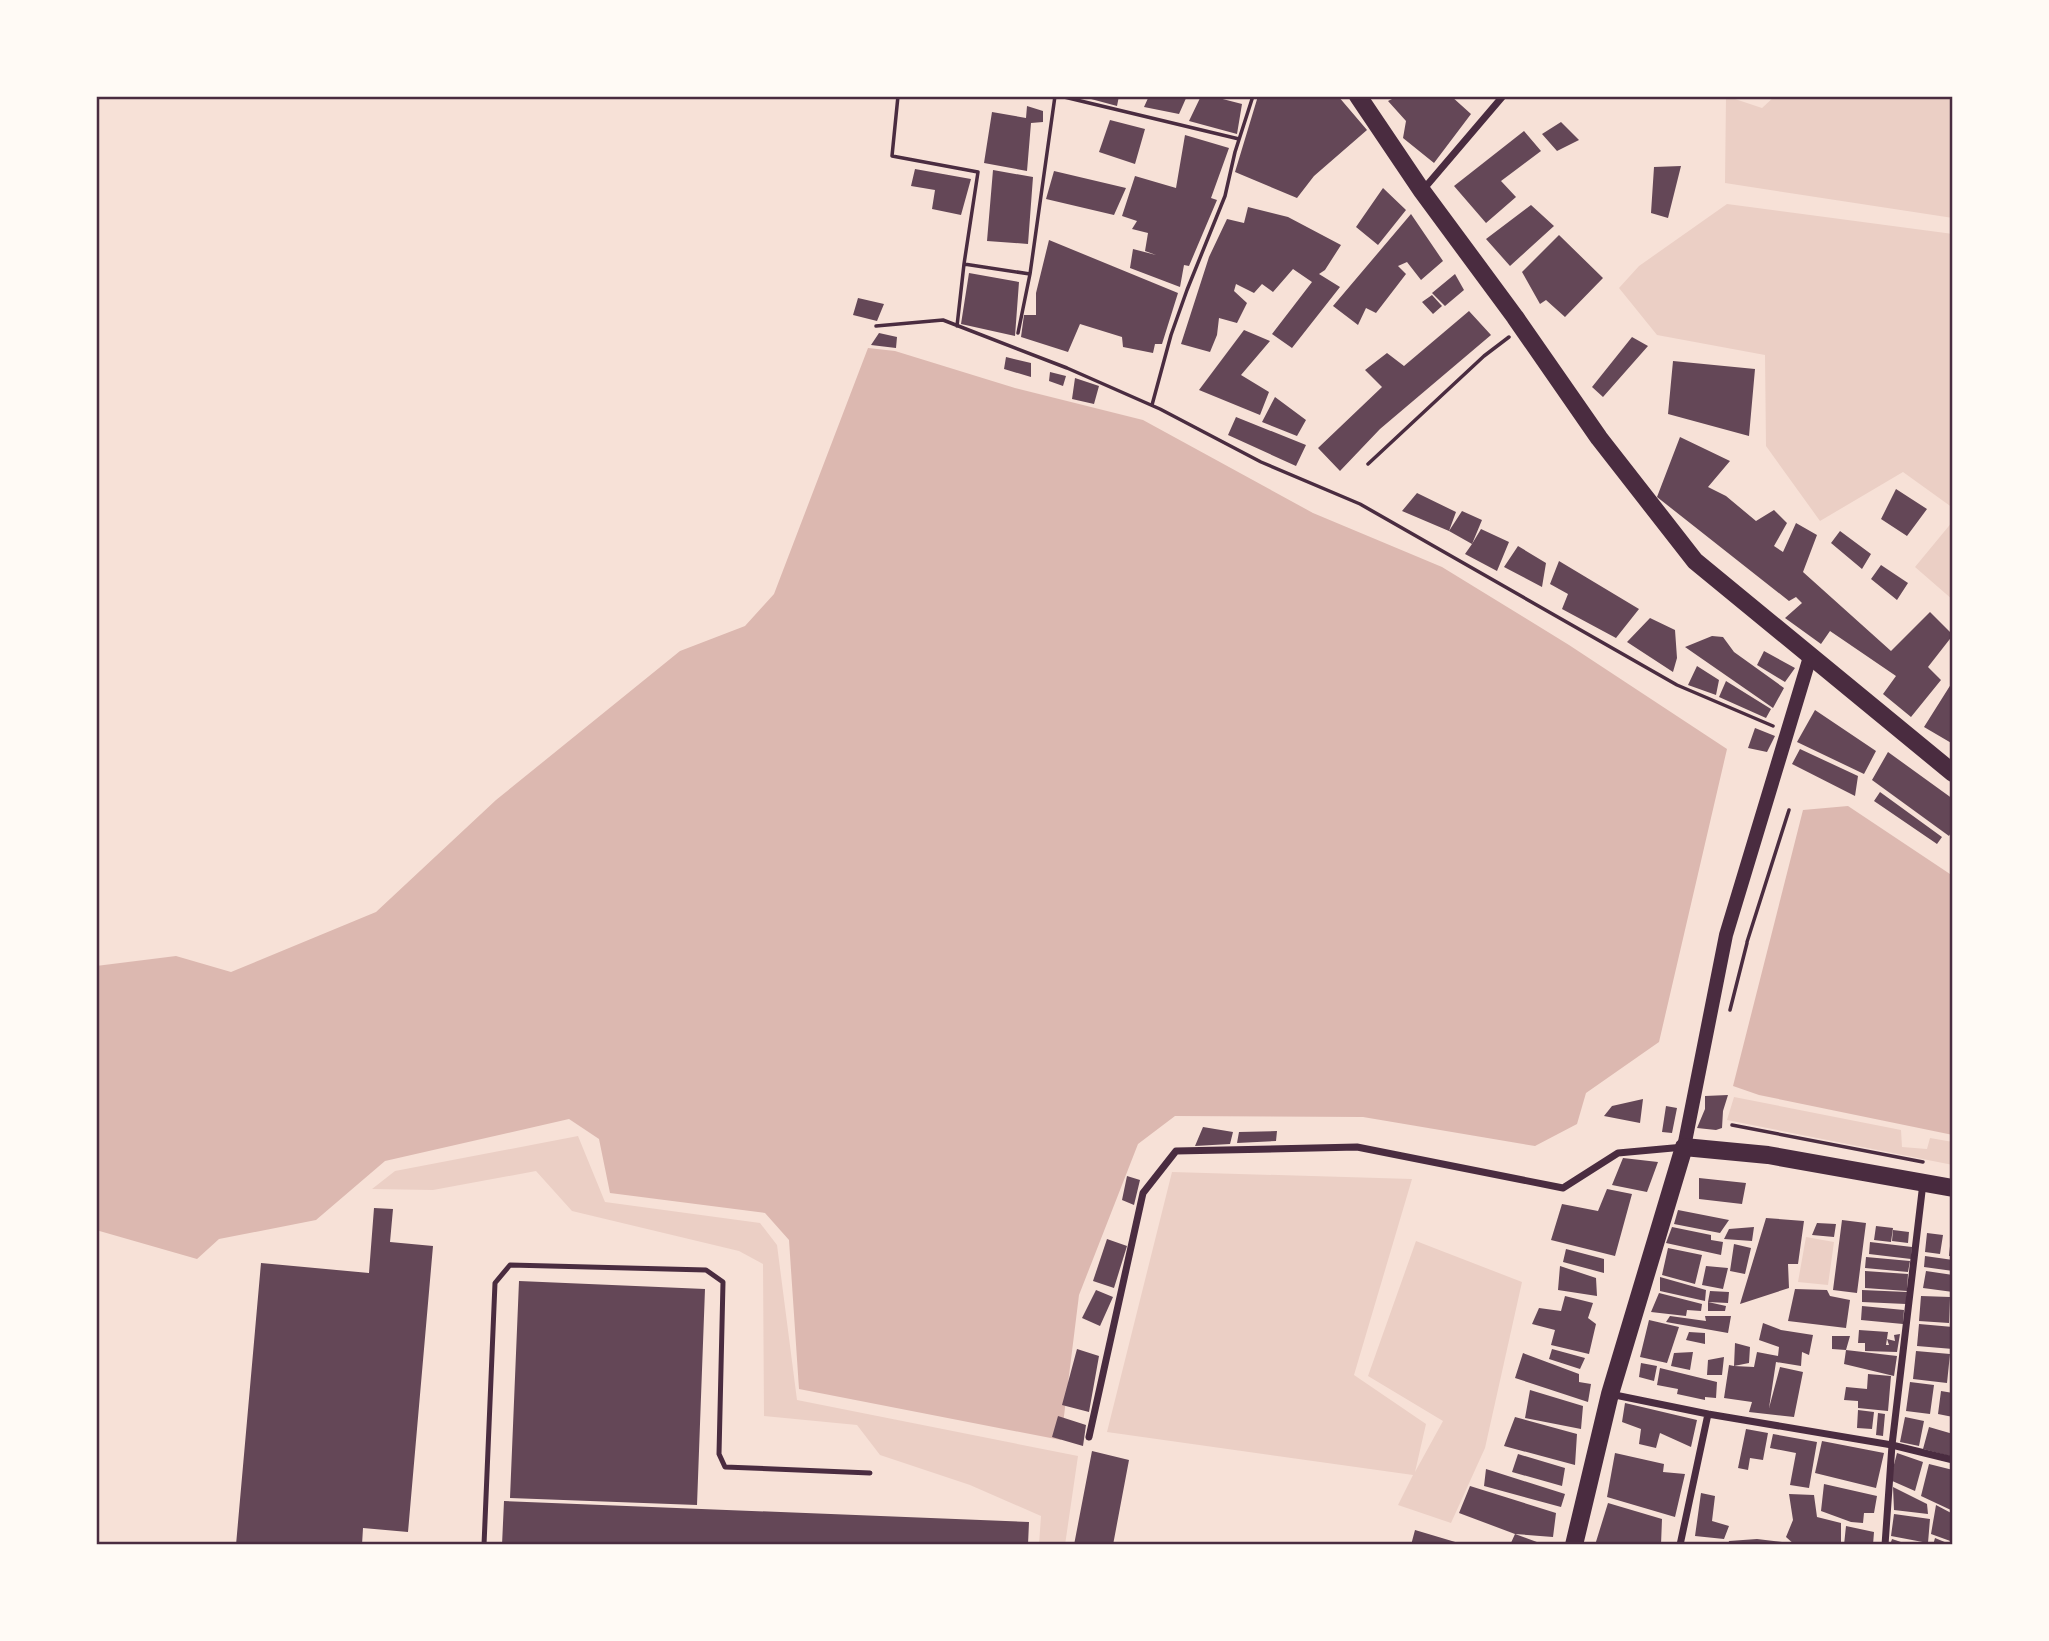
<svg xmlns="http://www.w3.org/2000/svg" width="2049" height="1641" font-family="'PT Sans',sans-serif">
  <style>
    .green { fill: #ebcfc5 }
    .water { fill: #dcb8b0 }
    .building { fill: #644757 }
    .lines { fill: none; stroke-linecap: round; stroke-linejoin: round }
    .path { stroke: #4a2c40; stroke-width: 3.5 }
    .service { stroke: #4a2c40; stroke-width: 5 }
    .minor { stroke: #4a2c40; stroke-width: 7 }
    .secondary { stroke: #4a2c40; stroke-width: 14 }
    .primary { stroke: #4a2c40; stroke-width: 18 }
    .neatline { fill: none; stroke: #4a2c40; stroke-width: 2.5 }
  </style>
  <rect width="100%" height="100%" fill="#f7e1d7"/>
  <path class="green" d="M1726,96l36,12 13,-12h178v122l-228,-35z
    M1727,204l226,30v274l-50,-36 -83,49 -54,-75 -1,-91 -108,-20 -38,-47 20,-22z
    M1953,521v79l-38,-33z
    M1734,1097l167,33 1,17 25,2 3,-11 23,4v23l-226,-45z
    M578,1136l27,66 155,21 17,22 20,155 281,56 -13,89h-26l2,-29 -71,-31 -90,-30 -23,-30 -93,-9 -1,-152 -24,-13 -167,-40 -36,-40 -103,19 -61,-1 23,-18z
    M1172,1172l240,7 -58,196 72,49 -11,48 28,-51 -75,-45 48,-135 106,41 -37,166 -34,75 -53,-18 15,-30 -306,-43z
    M1806,1237l28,5 -6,43 -30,-3z"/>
  <path class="water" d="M868,348l27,3 120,37 128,32 170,93 129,54 127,78 158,104 -68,293 -73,51 -9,31 -42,22 -172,-29 -188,-1 -37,28 -59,151 -18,145 -262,-51 -10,-149 -24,-27 -155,-20 -11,-54 -30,-20 -184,42 -69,59 -97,19 -22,20 -101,-29v-264l80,-10 55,16 145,-60 120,-112 184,-149 65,-25 29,-32z
    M1848,806l105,70v259l-194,-40 -26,-9 70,-276z"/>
  <path class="building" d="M1091,96h28l-2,10 -26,-7z
    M1149,96h38l-8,18 -35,-7z
    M1201,96h10l31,8 -5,30 -48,-13z
    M1258,96h80l29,34 -53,46 -17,22 -62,-26z
    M1398,96h53l20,18 -37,49 -31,-25 3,-17 -18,-20z
    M1027,106l16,5v11l-12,1 -4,48 -43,-8 8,-51 34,6z
    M1110,120l35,9 -10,35 -36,-12z
    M1561,122l18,18 -22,11 -15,-17z
    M1524,131l17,20 -40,30 15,16 -30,26 -32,-37z
    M1185,135l44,13 -18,50 6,2 -28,66 -5,-1 -4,22 -50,-19 3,-19 23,6 -11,-4 3,-18 -16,-4 5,-8 -15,-5 13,-40 41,12z
    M1681,166l-13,52 -17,-5 3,-46z
    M915,169l56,10 -10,36 -29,-6 3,-19 -24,-4z
    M993,170l40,7 -5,67 -41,-3z
    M1054,171l72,17 -12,27 -68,-16z
    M1383,188l23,22 -28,35 -22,-18z
    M1531,205l23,21 -44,40 -24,-27z
    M1248,207l40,10 53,28 -16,25 -6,4 21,13 -48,61 -20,-14 40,-52 -19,-13 -20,23 -11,-8 -8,9 -18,-9 -2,7 13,12 -10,20 -18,-5 -2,17 -7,17 -29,-8 28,-87 18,-38 17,4z
    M1411,214l32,47 -22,19 -14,-18 -9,4 8,8 -30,39 -10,-5 -8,17 -25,-19z
    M1559,235l44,43 -38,39 -19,-17 -6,4 -18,-32z
    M1049,240l129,53 -16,51h-7l-2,9 -30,-6 -1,-10 -42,-13 -12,28 -47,-15 3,-22h12v-22z
    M969,273l50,9 -4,54 -54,-12z
    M1455,274l9,16 -19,16 -13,-13z
    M1432,295l10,11 -9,8 -11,-12z
    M858,298l26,6 -7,17 -24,-6z
    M1469,311l22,24 -111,94 -40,42 -22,-23 64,-61 -17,-17 22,-17 17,13z
    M1244,330l26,11 -29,34 28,17 -9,23 -61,-25z
    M879,333l18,4 -1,11 -25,-3z
    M1632,337l16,9 -45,51 -11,-10z
    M1006,357l25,6v14l-27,-8z
    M1673,361l82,8 -6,67 -81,-22z
    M1050,372l16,4 -3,10 -14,-5z
    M1075,378l24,8 -5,18 -22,-5z
    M1275,397l31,23 -9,16 -35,-14z
    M1236,417l70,28 -10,21 -68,-31z
    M1680,437l50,24 -22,26 18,9 30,25 18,-11 13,13 -13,23 9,6 13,-29 21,12 -14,37 88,79 39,-39 23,23 -25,32 13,13 -30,37 -28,-23 13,-18 -66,-45 -9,13 -36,-26 17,-15 -6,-6 -7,4 -132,-104z
    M1896,489l31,20 -20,27 -26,-17z
    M1417,493l39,19 -7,19 -47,-20z
    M1462,511l20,9 -10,24 9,-15 28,13 -12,29 -32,-17 7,-10 -23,-13z
    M1840,531l31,23 -9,15 -31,-26z
    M1518,546l28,17 -4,24 -38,-20z
    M1559,561l80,48 -23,29 -54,-29 6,-15 -18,-10z
    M1881,565l27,18 -11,17 -26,-21z
    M1650,618l25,12 2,28 -4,14 -46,-30z
    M1712,636l11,1 11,15 50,36 -11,20 -88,-61z
    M1764,651l31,17 -10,14 -28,-17z
    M1697,666l22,14 -3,15 -28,-10z
    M1726,681l45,28 -5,9 -47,-21z
    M1953,681v63l-29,-17z
    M1815,710l61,41 -12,23 -67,-32z
    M1755,728l20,8 -8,16 -19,-4z
    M1800,749l58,27 -3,20 -63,-32z
    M1888,752l65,47v30l-4,7 -77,-56z
    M1880,792l62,45 -5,7 -63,-43z
    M1728,1095l-5,16 -1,17 -6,2 -19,-2 8,-19v-13z
    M1643,1099l-3,24 -36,-7 8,-10z
    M1666,1106l11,2 -5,25 -10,-1z
    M1203,1127l30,5 -3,12 -35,2z
    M1277,1131l-1,10 -39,2 2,-11z
    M1623,1158l35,4 -11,30 -35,-7z
    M1127,1176l13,4 -6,25 -12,-5z
    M1699,1178l47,5 -4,21 -43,-5z
    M1607,1189l25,5 -17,62 -64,-16 11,-36 36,7z
    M374,1208l19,1 -3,33 43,4 -25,286 -45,-4 -1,17h-126l25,-282 108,10z
    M1678,1210l51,10 -9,13 -46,-9z
    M1766,1218l38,3 -6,43h-10l1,24 -49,16z
    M1842,1220l24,3 -9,70 -24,-3z
    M1817,1223l19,1 -2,13 -22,-2z
    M1876,1226l17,2 -2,14 -17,-2z
    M1672,1227l39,8v5l12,2 -2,13 -55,-12z
    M1754,1227l-2,14 -28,-2 5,-10z
    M1893,1230l16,2 -1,11 -16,-2z
    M1927,1233l16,2 -3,19 -15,-2z
    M1951,1236h2v20h-4z
    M1107,1239l20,7 -13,42 -21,-7z
    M1870,1242l42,5 -1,12 -42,-5z
    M1734,1244l17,4 -6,26 -15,-3z
    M1668,1248l34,7 -7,29 -33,-9z
    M1566,1249l38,10v14l-41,-11z
    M1925,1256l28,4v11l-29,-4z
    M1866,1257l44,4 -2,11 -43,-4z
    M1560,1266l36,12 1,18 -39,-6z
    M1706,1266l22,2 -5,21 -21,-4z
    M1865,1271l43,3 -1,17 -42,-3z
    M1926,1271l27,4v17l-30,-4z
    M1660,1277l46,13 -1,11 -45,-10z
    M519,1281l186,8 -8,216 -187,-7z
    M1795,1289l32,1 3,6 20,4 -4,28 -58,-7z
    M1096,1290l17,7 -13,29 -18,-8z
    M1862,1290l45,2 -1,12 -44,-2z
    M1710,1291l19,1 -1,11 -20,-1z
    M1659,1293l43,11 -1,7 -14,-1 -1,6 -35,-4z
    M1565,1296l28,7 -5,15 8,6 -7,30 -38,-9 4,-15 -23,-6 7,-16 22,3z
    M1921,1296l29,1 -1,26 -30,-2z
    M1708,1302l18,4 -1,5h-17z
    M1862,1306l42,4 -1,14 -42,-4z
    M1670,1316l36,5 -1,-5h26l-3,17 -62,-11z
    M1649,1320l30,7 -12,36 -27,-6z
    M1763,1323l18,7 32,5 -4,20 -7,-3 -1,14 -25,-4 -7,46 11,-41 23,5 -9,45 -45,-5 3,-10 -28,-4 5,-33 5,1 1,-23 15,4 -1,16 -15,3 20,1 3,-15 21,4 1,-9 -20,-7z
    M1919,1324l34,3v22l-36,-3z
    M1859,1330l29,2 -2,13h3l-2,-6 8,2 -1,-6 6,-1 -3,18 -32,-1v-8h-7z
    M1689,1332l16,1v11l-19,-4z
    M1832,1336h18l-4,14 51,6 -3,20 -50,-12 2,-14 -14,-1z
    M1077,1349l22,7 -10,56 -27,-7z
    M1552,1349l33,9 -5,11 -31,-10z
    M1916,1351l34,3 -3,29 -34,-4z
    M1693,1352l-3,18 -19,-4 3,-13z
    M1523,1353l56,21v8l12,2 -3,18 -73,-24z
    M1724,1357l-2,18h-15l1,-15z
    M1641,1363l16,3 -3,15 -15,-4z
    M1660,1368l57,14 -1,16 -11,-1v3l-28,-6 1,-5 -21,-4z
    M1868,1374l23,2 -3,35 -30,-3v-7l-14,-1 2,-13 21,2z
    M1910,1382l24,3 -4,29 -24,-3z
    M1530,1390l53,16 -2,23 -56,-11z
    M1941,1391l12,2v24l-15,-3z
    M1625,1403l72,17 -6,27 -31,-14 -4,15 -17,-4 2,-15 -19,-7z
    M1858,1410l16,2 -2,17 -15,-1z
    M1878,1413l7,1 -2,22 -7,-1z
    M1058,1416l28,9 -3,21 -31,-9z
    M1515,1417l62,17 -2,31 -71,-19z
    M1905,1417l19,4 -5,25 -19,-4z
    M1929,1427l24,7v23l-30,-8z
    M1746,1429l22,4 -5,27 -13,-2 -2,12 -10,-2z
    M1773,1434l44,8 -8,46 -19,-3 6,-32 -26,-5z
    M1822,1441l62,12 -8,35 -61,-15z
    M1092,1451l37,9 -16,85h-39z
    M1615,1453l49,11 -1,8 22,2 -10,43 -68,-20z
    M1897,1453l26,9 -8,29 -25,-11z
    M1518,1454l47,14 -3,18 -50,-14z
    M1929,1464l24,6v41l-32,-15z
    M1486,1469l79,25 -4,13 -77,-21z
    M1824,1484l53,12 -3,17h-10l-1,10 -12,-1 -30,-11z
    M1470,1486l86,27 -3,24 -38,-3 30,11h-35l5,-11 -56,-21z
    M1893,1487l34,17 1,10 -34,-4z
    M1701,1493l14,3 -3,25 17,5 -5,13 -29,-3z
    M1789,1494l25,1 3,22 24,6v22h-46l-9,-8 7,-17z
    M504,1501l525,21 -1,23h-526z
    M1608,1503l54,16 -1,26h-66z
    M1936,1505l17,9v28l-22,-8z
    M1894,1514l36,5 -2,24 -37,-7z
    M1846,1526l28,6 -1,13h-29z
    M1415,1530l47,14v1h-51z
    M1935,1538l17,7h-19z
    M1757,1539l25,3 2,3h-56l1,-4z
    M1892,1539l15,5v1h-17z"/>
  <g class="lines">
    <path class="path" d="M898,96l-6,60 86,16 -14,92 66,10
      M1060,96l179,43
      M876,326l67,-6 124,48 93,41 101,53 99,42 317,181 96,41
      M957,326l7,-62
      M1018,333l12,-59 25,-178
      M1152,405l19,-70 16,-45 38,-94 10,-44 18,-56
      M1368,464l116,-108 25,-19
      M1747,942l42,-132
      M1730,1010l17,-67
      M1732,1125l191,37"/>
    <path class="service" d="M484,1545l11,-262 15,-18 196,5 17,12 -4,172 6,13 145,6"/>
    <path class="minor" d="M1422,191l81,-95
      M1610,1394l98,20 184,31 61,15
      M1089,1437l54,-244 33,-42 181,-4 206,41 55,-35 66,-6
      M1680,1545l28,-131
      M1885,1545l7,-100 31,-262"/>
    <path class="secondary" d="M1684,1147l42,-212 84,-278"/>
    <path class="primary" d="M1358,96l64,95 93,126 84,121 96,123 258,212
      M1574,1545l36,-151 74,-247 84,8 185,33"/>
  </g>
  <rect width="2049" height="1641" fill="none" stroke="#fffaf5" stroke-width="196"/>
  <rect x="98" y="98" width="1853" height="1445" class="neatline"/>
</svg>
